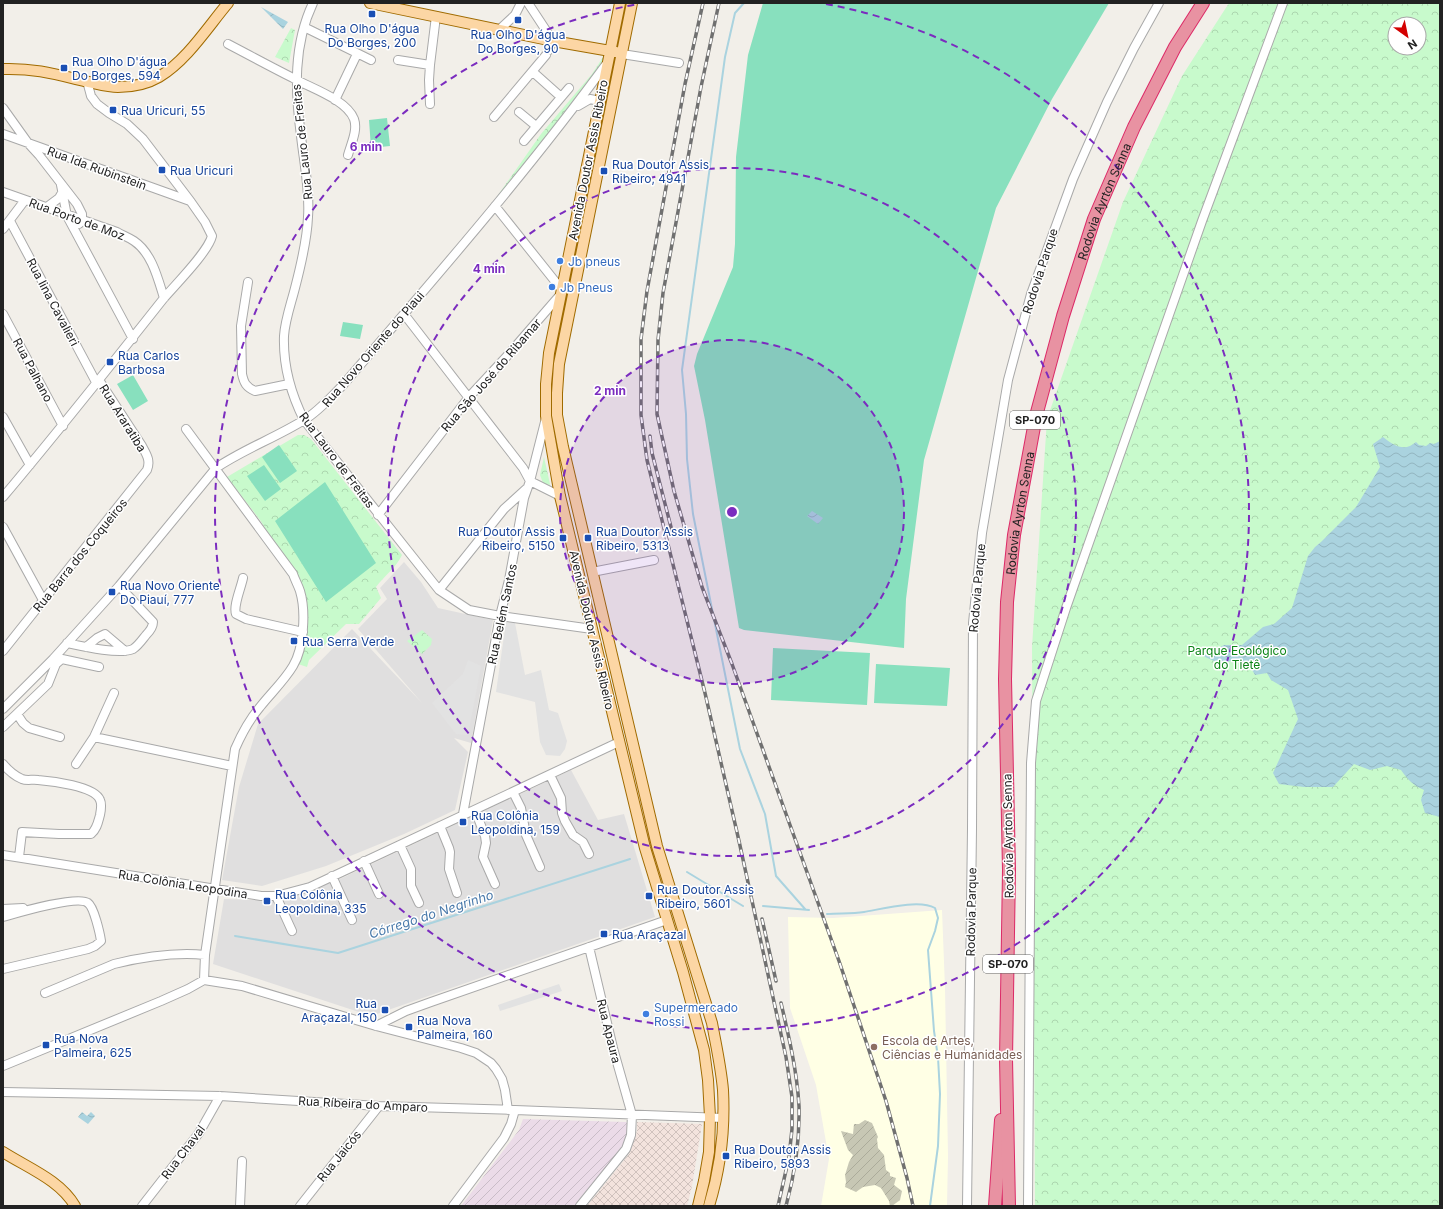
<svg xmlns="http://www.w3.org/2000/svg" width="1443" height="1209" font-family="Inter,sans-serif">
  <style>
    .residential { fill: #e0dfdf }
    .industrial { fill: url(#industrial-furrows) }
    .education { fill: #ffffe5 }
    .military { fill: url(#military-cross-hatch) }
    .construction { fill: url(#construction-furrows) }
    .park { fill: url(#park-crowns); fill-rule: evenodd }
    .pitch { fill: #88e0be }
    .parking { fill: #e2e2e2 }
    .water { fill: url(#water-waves) }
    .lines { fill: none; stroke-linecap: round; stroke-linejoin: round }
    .stream { stroke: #aad3df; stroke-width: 2 }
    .minor-casing { stroke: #a9a9a9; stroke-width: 10 }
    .major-casing { stroke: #a06b00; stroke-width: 12 }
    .highway-casing { stroke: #dc2a67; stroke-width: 14 }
    .minor { stroke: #fff; stroke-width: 8 }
    .major { stroke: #fcd6a4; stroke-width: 10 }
    .highway { stroke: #e892a2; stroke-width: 12 }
    .rail-casing { stroke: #707070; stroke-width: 3.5 }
    .rail { stroke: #fff; stroke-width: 2; stroke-dasharray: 6; stroke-linecap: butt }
    .ring { fill: none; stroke: #7b2cbf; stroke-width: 2; stroke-dasharray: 7 5 }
    .transit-dot { fill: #1a4fb4; stroke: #fff; stroke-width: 1.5 }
    .shop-dot { fill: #3f7fe0; stroke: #fff; stroke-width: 1.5 }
    .education-dot { fill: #8d6e63; stroke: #fff; stroke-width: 1.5 }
    .labels { text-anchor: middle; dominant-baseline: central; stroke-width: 3; stroke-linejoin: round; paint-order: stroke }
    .shield { fill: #fff; stroke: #646464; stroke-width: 1 }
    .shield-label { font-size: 11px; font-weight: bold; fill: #222 }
    .transit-label { font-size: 12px; fill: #164399; stroke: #fff; text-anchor: start }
    .street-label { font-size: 12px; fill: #222; stroke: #fff }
    .shop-label { font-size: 12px; fill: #366cbe; stroke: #fff; text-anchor: start }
    .park-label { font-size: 12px; fill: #0c8416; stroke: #fff }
    .education-label { font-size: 12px; fill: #785e54; stroke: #fff; text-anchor: start }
    .water-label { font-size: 13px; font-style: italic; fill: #4a7aab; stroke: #fff }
    .centre { fill: #7b2cbf; stroke: #fff; stroke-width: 2 }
    .ring-label { font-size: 12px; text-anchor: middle; font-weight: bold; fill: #7b2cbf; stroke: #fff; stroke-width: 3; stroke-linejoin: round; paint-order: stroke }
  </style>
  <defs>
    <pattern id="industrial-furrows" width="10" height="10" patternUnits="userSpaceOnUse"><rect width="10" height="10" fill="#ebdbe8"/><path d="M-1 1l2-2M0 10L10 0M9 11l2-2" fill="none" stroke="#c9bcc7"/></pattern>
    <pattern id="military-cross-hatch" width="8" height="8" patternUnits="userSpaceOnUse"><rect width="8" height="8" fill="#f3e3dd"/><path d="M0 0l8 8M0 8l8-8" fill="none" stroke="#d0c2bd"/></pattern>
    <pattern id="construction-furrows" width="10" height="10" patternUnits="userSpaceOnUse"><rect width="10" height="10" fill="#c7c7b4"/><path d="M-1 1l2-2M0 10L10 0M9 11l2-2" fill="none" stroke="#abab9a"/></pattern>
    <pattern id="park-crowns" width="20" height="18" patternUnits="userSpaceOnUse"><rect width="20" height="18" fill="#c8facc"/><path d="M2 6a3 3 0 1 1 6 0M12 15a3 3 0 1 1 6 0" fill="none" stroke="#acd6af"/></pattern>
    <pattern id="water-waves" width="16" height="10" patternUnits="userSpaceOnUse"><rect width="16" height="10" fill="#aad3df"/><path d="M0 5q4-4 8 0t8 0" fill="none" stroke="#92b5bf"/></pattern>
  </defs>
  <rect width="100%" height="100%" fill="#f2efe9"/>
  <path class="residential" d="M404,562l17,20 17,26 55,12 -22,123 -17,-5 14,14 -13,58 -51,24 -78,32 -64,20 -40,-6 17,-93 19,-63 94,-95 70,74 -64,-74 29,-30 -7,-11z
    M571,770l27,50 26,-6 31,103 -284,99 -158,-52 11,-65 60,2 58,-23z"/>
  <path class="industrial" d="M523,1119l103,3 3,2 -1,9 -7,17 -46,56h-114l58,-76z"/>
  <path class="education" d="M942,910l3,78 3,168 -1,50h-126l8,-47 -13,-74 -26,-77 -2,-91 45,1z"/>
  <path class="military" d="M637,1122l65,2 -10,62 -5,20h-100l42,-52 8,-23z"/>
  <path class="construction" d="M865,1120l7,3 6,14 -1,2 1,9 6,7 2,15 4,3v3l6,2 -2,7 8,6 -2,9 -8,6h-2l-1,-5 -8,-13 -6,-3 -12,2 -7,5 -11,-5 1,-5 -1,-7 4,-13 4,-7 -5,-5 -7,-19 12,3 1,-10h5z"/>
  <path class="park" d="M1229,3h211v1203h-405l-3,-559 15,-228 76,-217 59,-126zM1395,24h24v24h-24z
    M291,28l4,2 -6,33 -14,-6z
    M605,54l-4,22 -10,9 -95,113 45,-64 51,-60z
    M298,435h6l7,4 91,116c-7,14 -17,20 -26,32l5,11 -22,26h-13l-37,36 -2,7 -9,-3 10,-45 -5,-31 -43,-68 -33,-43z
    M544,457l6,27v1l-7,-2 -3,-8z
    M422,630l10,9 -1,6 -9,9 -15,-13z"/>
  <path class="pitch" d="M763,3h346l-57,96 -56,109 -72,252 -18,139 -2,49 -160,-18 -5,-2 -34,-208 -11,-54 3,-12 36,-87 2,-23 1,-87 12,-102z
    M387,118l3,28 -19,2 -2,-28z
    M343,322l20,3 -3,14 -20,-3z
    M133,375l15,26 -15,9 -16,-26z
    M279,445l18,26 -17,12 -18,-26z
    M264,465l17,24 -16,12 -18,-25z
    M325,482l51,81 -50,39 -51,-81z
    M773,648l97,5 -3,52 -96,-5z
    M876,664l74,4 -3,38 -73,-3z"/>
  <path class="parking" d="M506,622l9,1 10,52 16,-5 8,40 9,3 9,28 -2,8 -5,7 -14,-1 -6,-13 -5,-40 -39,-10z
    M468,660l13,6 -13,69 -12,-1 -24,-31 31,-29z
    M559,984l3,7 -62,20 -2,-6z"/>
  <path class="water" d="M261,7l27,15 -5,7z
    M1383,437c11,9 22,15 33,5l3,3 7,1 4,-3 4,1 6,-3v376l-15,-4 -4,-13 3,-10c-10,-4 -17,-11 -23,-20l-14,-4 -17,4 -16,-6 -21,23h-29l-25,-3 -6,-11 25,-54 -10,-29 -17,-10 -4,-7 -12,2 -5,-9 -16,-6 -13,4 -18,-8 21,-11h18l21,-18 11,-3 18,-16 16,-52 7,-9 6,-5 35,-35 24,-40 -7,-23z
    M812,511l11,7 -5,6 -11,-8z
    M82,1112l5,4 4,-4 4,4 -7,8 -10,-7z"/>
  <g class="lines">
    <path class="stream" d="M744,3l-9,10 -10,44 -43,313 4,44 1,45 6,55 47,235 25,65 11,62 29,33
      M687,872l56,34
      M763,906l46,4
      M827,914c12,-1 25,0 37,-2 18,-3 55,-13 71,-4l3,10 -3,13 -7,19 6,81 4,26 2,37 -2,52 -8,60
      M235,936l103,17 292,-94"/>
    <defs>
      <path id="minor" d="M313,3c-20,42 -18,88 -12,133 3,27 9,54 7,81 -1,24 -7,48 -13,71 -4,16 -10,32 -11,48 -1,29 7,58 20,84l135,170 30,20 31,6 92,13
        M528,3l25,38 -5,10
        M304,27l67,33
        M499,30l16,-15 6,-12
        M228,44c21,11 43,23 65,34 17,10 53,21 61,41 4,11 -3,25 -6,36
        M622,54l57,9
        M398,60l32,5
        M533,72l28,25
        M335,100l22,-46
        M430,104l-1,-24 1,-15 6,-49
        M578,106l12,-7 10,2
        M3,108l25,35 11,12 38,49 5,10v7l-3,3
        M519,112l17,14
        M494,117l52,-62
        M3,134l187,67
        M524,141l45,-53
        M61,185l6,31 66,123
        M3,192l114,40c5,3 11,5 17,9 18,12 24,38 30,57
        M495,206l67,84
        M47,207l12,-9 4,-7
        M10,221l87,163
        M3,229l22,-29
        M248,282l-7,44 1,48c2,9 4,13 13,17l34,-7
        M3,314l60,112
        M404,314l119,154 7,13
        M3,417l27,48
        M186,429l107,145c2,6 5,11 7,17 6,20 4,57 -7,75 -9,15 -22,27 -33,41 -11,13 -18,26 -25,42l-30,206 -1,25
        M530,481l30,15
        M3,497c55,-65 108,-132 161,-199 12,-14 44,-46 48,-62l-7,-14 -14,-20 -48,-63 -16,-15 -18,-11 -12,-9 -6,-8 -4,-15
        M378,515l91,-118 39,-42 52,-60
        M3,527l40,73
        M592,572l62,-12
        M243,578c-2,10 -10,28 -7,36l10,5 57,13
        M439,590l65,-81 22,-20
        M67,643c14,3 53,12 66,6 5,-3 9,-9 13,-14 4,-4 7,-8 7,-13l-34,-36
        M86,647l11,-9 8,-4 20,17
        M3,651l144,-181c4,-10 -1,-16 -5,-24l-43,-66
        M3,709l50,-50 66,-73 97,-118c28,-19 59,-30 88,-48 15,-9 26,-22 39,-35 90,-105 182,-210 264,-322
        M17,714l6,9 6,5 31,9
        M3,727l45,-43 8,-20 6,-5 37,8
        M94,737l138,29
        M3,764c5,6 12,12 19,15 5,2 11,0 16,1 13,1 57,6 62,20 2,4 1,10 0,15 -2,7 -3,14 -9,19h-32l-37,-2 -3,25
        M76,764l18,-27 20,-44
        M550,775l11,23 1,15 3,8 8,14 10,7 6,12
        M513,792l8,16 5,27 14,32
        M475,810l10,26 1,7 -3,14 12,27
        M463,814l37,-198 9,-36 15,-82 6,-17 16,-63
        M440,826l9,22 1,4 -1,17 8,24
        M400,845l11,24v17l8,17
        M3,855l258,41h15l34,-9 309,-145
        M364,861l15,33
        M332,876l20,44
        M276,896l16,35
        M3,909l20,-1
        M3,917c14,-4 75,-22 85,-14 6,4 12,31 13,38l-6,5 -7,3 -85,20
        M45,993l69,-29c29,-7 62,-12 91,-9
        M376,1026l30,-15 25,-9 236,-82
        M3,1066l158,-65 27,-12 16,-9 38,6 134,40 85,22 15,5 15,10 5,6 6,10 3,11 3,20
        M3,1092l217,4 159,10 136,4 208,8
        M142,1206l57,-73 21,-37
        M240,1206l2,-45
        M300,1206l79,-100
        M453,1206l51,-68 7,-14 4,-14
        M580,1206l46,-57 5,-14 1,-20 -19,-67 -24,-101
        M967,1206l5,-377 1,-206 9,-90 26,-153 23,-86 42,-115 34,-77 27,-54 25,-45
        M1028,1206l3,-443 5,-62 30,-93 136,-387 81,-218"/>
      <path id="major" d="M370,3l183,38 63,11
        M620,3l-71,350 -3,31v32l14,80 85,352 38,124 21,78 4,30 2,37 -1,35 -5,29 -6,25
        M632,3l-73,361 -2,29v22l6,32 94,399 55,177c4,22 9,44 11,67 2,38 -3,80 -14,116
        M3,69c31,-1 52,5 81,12 11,2 23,6 34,6 13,0 29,-3 41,-10 28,-17 48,-49 69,-74
        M3,1152c25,16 57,28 72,54"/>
      <g id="highway">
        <path d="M995,1206l6,-86"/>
        <path id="s1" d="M1009,1206l-3,-147 3,-189 -4,-191 2,-77 7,-67 22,-119 27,-100 31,-97 40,-92 41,-80 28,-44"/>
      </g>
    </defs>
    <use href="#minor" class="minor-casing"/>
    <use href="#major" class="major-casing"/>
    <use href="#highway" class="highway-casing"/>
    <use href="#minor" class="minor"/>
    <use href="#major" class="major"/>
    <use href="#highway" class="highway"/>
    <defs>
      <path id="rail" d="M703,3l-18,81 -38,207 -6,48v76l6,45 58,233 34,148 47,216 6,40v32l-3,28 -11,49
        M719,3l-18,84 -38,206 -5,47 -1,74 17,77 28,96 30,77 107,297 47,140 21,77 6,28
        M650,436l2,17 20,78
        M762,919l14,62
        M781,1003c8,34 16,68 18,103 1,34 -4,67 -13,100"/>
    </defs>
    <use href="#rail" class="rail-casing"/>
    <use href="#rail" class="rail"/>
  </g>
  <circle cx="732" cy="512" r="172" fill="#7b2cbf" fill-opacity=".12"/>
  <g class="ring">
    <circle cx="732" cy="512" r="172"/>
    <circle cx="732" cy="512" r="344"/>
    <path d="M826 4A517 517 0 1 1 638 4"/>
  </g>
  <g class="transit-dot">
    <rect x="368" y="10" width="8" height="8" rx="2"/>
    <rect x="514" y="16" width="8" height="8" rx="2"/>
    <rect x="60" y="64" width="8" height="8" rx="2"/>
    <rect x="109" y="106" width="8" height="8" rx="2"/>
    <rect x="158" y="166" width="8" height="8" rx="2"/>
    <rect x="600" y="167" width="8" height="8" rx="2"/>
    <rect x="106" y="358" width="8" height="8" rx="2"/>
    <rect x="559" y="534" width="8" height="8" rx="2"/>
    <rect x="584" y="534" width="8" height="8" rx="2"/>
    <rect x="108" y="588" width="8" height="8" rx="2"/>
    <rect x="290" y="637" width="8" height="8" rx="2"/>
    <rect x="459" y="818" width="8" height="8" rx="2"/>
    <rect x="645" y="892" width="8" height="8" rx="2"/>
    <rect x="263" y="897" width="8" height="8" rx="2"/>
    <rect x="600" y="930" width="8" height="8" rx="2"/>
    <rect x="381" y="1006" width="8" height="8" rx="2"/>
    <rect x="405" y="1023" width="8" height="8" rx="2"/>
    <rect x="42" y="1041" width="8" height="8" rx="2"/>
    <rect x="722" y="1152" width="8" height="8" rx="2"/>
  </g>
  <g class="shop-dot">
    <circle cx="560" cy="261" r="4"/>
    <circle cx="552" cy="287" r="4"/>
    <circle cx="646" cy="1014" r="4"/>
  </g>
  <circle class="education-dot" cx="874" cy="1047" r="4"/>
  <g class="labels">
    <g class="shield">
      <rect x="1010" y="411" width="50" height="18" rx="3"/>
      <rect x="983" y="955" width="50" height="18" rx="3"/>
    </g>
    <g class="shield-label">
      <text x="1035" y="420">SP-070</text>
      <text x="1008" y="964">SP-070</text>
    </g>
    <g class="transit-label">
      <text x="372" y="28" text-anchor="middle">Rua Olho D'água<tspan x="372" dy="14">Do Borges, 200</tspan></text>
      <text x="518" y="34" text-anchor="middle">Rua Olho D'água<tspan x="518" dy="14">Do Borges, 90</tspan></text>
      <text x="72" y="61">Rua Olho D'água<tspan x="72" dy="14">Do Borges, 594</tspan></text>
      <text x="121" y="110">Rua Uricuri, 55</text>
      <text x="612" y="164">Rua Doutor Assis<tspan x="612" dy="14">Ribeiro, 4941</tspan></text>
      <text x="170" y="170">Rua Uricuri</text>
      <text x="118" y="355">Rua Carlos<tspan x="118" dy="14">Barbosa</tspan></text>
      <text x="555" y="531" text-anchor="end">Rua Doutor Assis<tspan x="555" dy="14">Ribeiro, 5150</tspan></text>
      <text x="596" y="531">Rua Doutor Assis<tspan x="596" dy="14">Ribeiro, 5313</tspan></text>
      <text x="120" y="585">Rua Novo Oriente<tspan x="120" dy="14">Do Piauí, 777</tspan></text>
      <text x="302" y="641">Rua Serra Verde</text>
      <text x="471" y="815">Rua Colônia<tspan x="471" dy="14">Leopoldina, 159</tspan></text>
      <text x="657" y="889">Rua Doutor Assis<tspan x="657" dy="14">Ribeiro, 5601</tspan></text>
      <text x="275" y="894">Rua Colônia<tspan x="275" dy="14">Leopoldina, 335</tspan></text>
      <text x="612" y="934">Rua Araçazal</text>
      <text x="377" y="1003" text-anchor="end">Rua<tspan x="377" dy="14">Araçazal, 150</tspan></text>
      <text x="417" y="1020">Rua Nova<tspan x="417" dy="14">Palmeira, 160</tspan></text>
      <text x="54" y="1038">Rua Nova<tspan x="54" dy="14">Palmeira, 625</tspan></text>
      <text x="734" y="1149">Rua Doutor Assis<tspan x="734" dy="14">Ribeiro, 5893</tspan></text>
    </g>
    <g class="street-label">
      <text transform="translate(302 142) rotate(-96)">Rua Lauro de Freitas</text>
      <text transform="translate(588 160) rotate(-79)">Avenida Doutor Assis Ribeiro</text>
      <text transform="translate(97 168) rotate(20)">Rua Ida Rubinstein</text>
      <text stroke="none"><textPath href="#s1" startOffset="1018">Rodovia Ayrton Senna</textPath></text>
      <text transform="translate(77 219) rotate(20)">Rua Porto de Moz</text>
      <text transform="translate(1040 271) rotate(-72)">Rodovia Parque</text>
      <text transform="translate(53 302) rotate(62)">Rua lina Cavalieri</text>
      <text transform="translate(373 349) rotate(-49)">Rua Novo Oriente do Piaui</text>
      <text transform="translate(33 370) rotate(62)">Rua Palhano</text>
      <text transform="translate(491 375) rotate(-49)">Rua São José do Ribamar</text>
      <text transform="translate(123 418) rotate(58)">Rua Araratiba</text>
      <text transform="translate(337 460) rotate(53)">Rua Lauro de Freitas</text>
      <text stroke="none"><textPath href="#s1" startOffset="694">Rodovia Ayrton Senna</textPath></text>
      <text transform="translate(80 555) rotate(-51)">Rua Barra dos Coqueiros</text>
      <text transform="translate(977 588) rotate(-85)">Rodovia Parque</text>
      <text transform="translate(502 614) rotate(-78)">Rua Belém Santos</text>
      <text transform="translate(592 630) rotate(77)">Avenida Doutor Assis Ribeiro</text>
      <text transform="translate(1008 836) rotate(-91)">Rodovia Ayrton Senna</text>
      <text transform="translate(183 884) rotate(9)">Rua Colônia Leopodina</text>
      <text transform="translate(971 912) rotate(-89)">Rodovia Parque</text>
      <text transform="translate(609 1031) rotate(76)">Rua Apaura</text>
      <text transform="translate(363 1104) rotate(3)">Rua Ríbeira do Amparo</text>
      <text transform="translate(183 1152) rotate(-53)">Rua Chaval</text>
      <text transform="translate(339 1156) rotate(-51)">Rua Jaicós</text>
    </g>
    <g class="shop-label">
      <text x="568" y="261">Jb pneus</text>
      <text x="560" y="287">Jb Pneus</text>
      <text x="654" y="1007">Supermercado<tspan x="654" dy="14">Rossi</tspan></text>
    </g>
    <g class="park-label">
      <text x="1237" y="650">Parque Ecológico<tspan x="1237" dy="14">do Tietê</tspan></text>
    </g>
    <g class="education-label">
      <text x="882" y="1040">Escola de Artes,<tspan x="882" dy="14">Ciências e Humanidades</tspan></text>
    </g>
    <g class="water-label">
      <text transform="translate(431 914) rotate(-18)">Córrego do Negrinho</text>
    </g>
  </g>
  <circle cx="732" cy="512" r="6" class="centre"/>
  <g class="ring-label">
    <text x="366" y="151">6 min</text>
    <text x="489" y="273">4 min</text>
    <text x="610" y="395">2 min</text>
  </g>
  <rect width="1443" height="1209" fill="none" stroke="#222222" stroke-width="8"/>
  <g transform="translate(1407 36) rotate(147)"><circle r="19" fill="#ffffff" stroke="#a7a7a7"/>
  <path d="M0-3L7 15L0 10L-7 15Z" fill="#d40000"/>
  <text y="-6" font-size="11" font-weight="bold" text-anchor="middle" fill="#222222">N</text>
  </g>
</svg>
